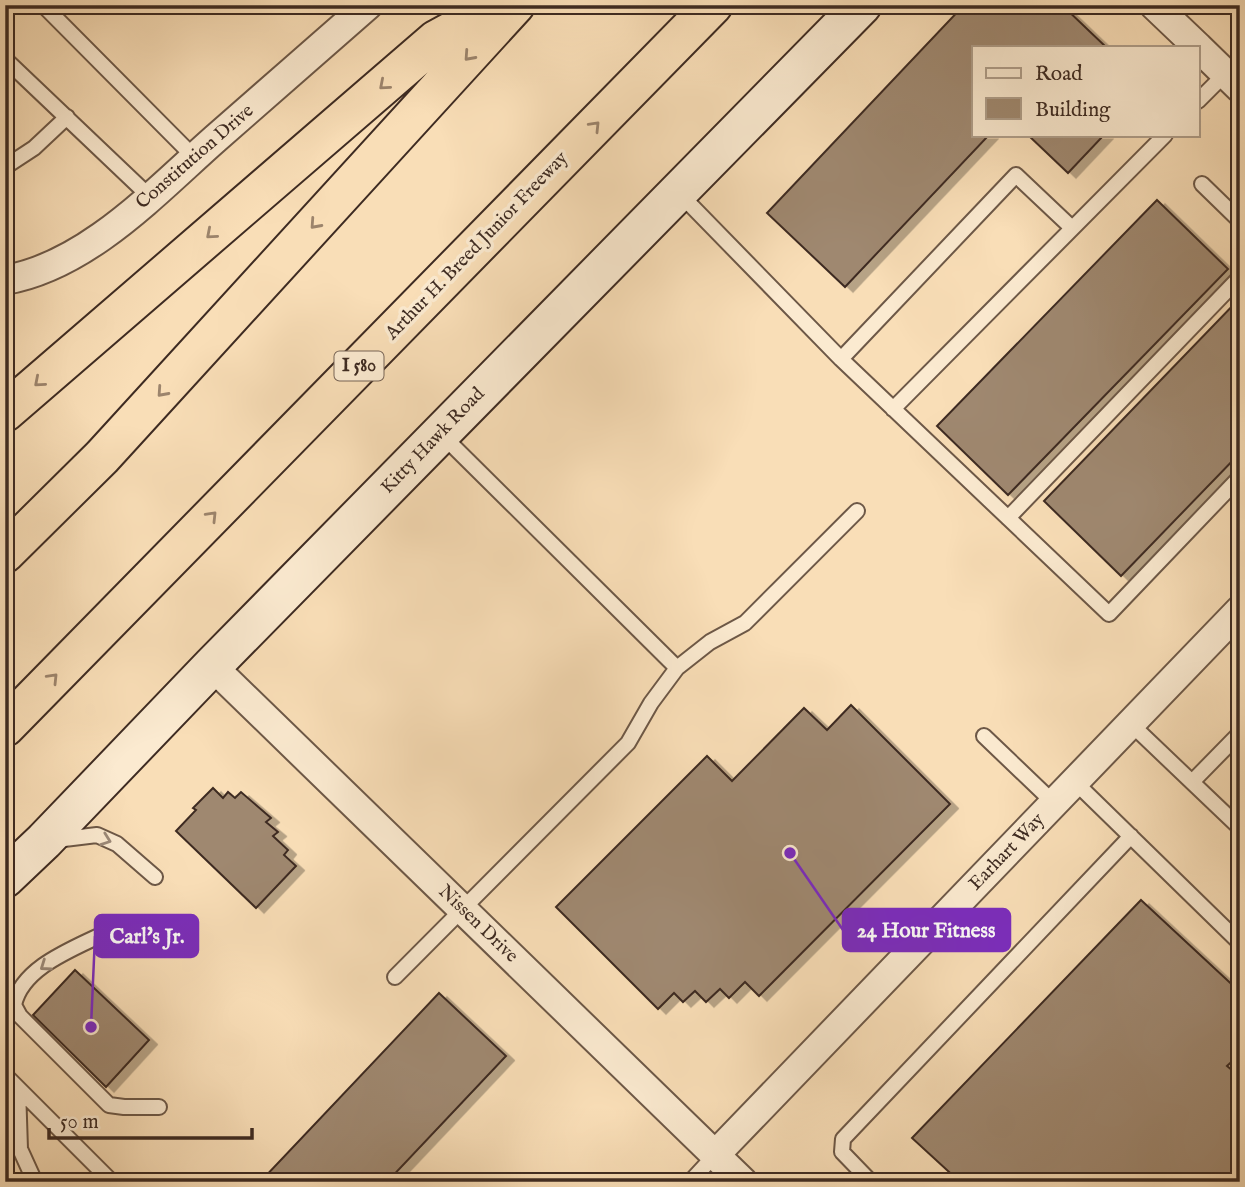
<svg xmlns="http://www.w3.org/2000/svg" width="1245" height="1187" font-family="'IM FELL English',serif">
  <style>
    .building { fill: #9f886f; stroke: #3e2b22; stroke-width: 2; filter: url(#shadow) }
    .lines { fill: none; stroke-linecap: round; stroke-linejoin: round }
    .lane-casing { stroke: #6d5847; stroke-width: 18 }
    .street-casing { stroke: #6d5847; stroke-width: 32 }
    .secondary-casing { stroke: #3e2b22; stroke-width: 42 }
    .highway-casing { stroke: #3e2b22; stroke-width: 42 }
    .lane { stroke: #fbead0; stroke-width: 14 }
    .street { stroke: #fbead0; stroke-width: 28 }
    .secondary { stroke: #fbead0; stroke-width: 38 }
    .highway { stroke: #f9deb7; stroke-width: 38 }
    .oneway { stroke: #9c846c }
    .oneway2 { stroke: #9c8a79 }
    .labels { text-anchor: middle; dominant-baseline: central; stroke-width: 7; stroke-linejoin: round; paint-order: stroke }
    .shield { fill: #fbead0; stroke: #776456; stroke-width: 2 }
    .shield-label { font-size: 18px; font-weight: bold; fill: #3e2b22 }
    .street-label { font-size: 19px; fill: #3e2b22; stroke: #fbead0 }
    .leader { fill: none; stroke: #7b2cbf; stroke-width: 2.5 }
    .callout-dot { fill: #7b2cbf; stroke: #fbead0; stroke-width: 2.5 }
    .callout { fill: #7b2cbf; stroke: #7b2cbf; stroke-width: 2.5 }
    .callout-label { font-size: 21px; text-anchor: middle; font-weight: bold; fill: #fff }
  </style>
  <defs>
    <filter id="shadow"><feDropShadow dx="8" dy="4.5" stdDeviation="0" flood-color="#0004"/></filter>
  </defs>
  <rect width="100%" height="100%" fill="#f9deb7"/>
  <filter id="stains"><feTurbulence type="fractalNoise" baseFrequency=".00286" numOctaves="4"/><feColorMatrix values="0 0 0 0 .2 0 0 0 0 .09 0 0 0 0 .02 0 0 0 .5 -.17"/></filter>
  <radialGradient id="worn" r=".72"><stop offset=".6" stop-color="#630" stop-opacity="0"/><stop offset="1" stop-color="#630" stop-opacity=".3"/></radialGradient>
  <path class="building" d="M964,5h98l44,42h-132v88h15l-144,152 -78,-74z
    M1028,135h76l-36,38z
    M1157,200l71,69 -220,226 -71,-69z
    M1240,298v155l-119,123 -77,-75z
    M851,705l99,99 -191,192 -14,-14 -16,16 -9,-9 -14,13 -11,-11 -12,11 -9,-9 -16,16 -102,-102 151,-151 25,25 72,-73 23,22z
    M213,788l10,10 5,-6 7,6 6,-6 30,26 -5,4 12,10 -5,4 15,14 -4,5 12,11 -40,42 -80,-77 20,-21 -3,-2z
    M1141,900l99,92v62l-13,12 13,11v105h-280l-48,-44z
    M75,970l74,70 -43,47 -73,-72z
    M439,993l67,63 -119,126h-127z"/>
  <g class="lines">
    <defs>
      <path id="lane" d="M43,5l151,152
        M5,59l144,137
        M1198,101l27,-27
        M5,167l29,-19 33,-31
        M1202,184l38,37
        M680,194l161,165 268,255 131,-137
        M841,359l175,-184 56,53
        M893,409l272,-274
        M442,435l235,233
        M1008,518l232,-241
        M1130,723l110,105
        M984,736l70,67
        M1074,781l166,162
        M1192,782l48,-49
        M56,840l41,-5 20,9 38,33
        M105,933c-32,16 -83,34 -91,72l6,11 89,89 15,2h35
        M395,977l233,-234 23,-40 26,-35 33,-26 35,-19 112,-112
        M5,1075l107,107
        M18,1088l2,61 15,33
        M690,1182l25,-27
        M871,1182l-29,-30 1,-13 288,-303"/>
      <path id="street" d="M1154,5l44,42
        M1198,47l42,41
        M5,280c82,-14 150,-88 210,-141 51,-45 102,-89 153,-134
        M212,666l531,516
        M715,1155l525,-545"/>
      <path id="secondary" d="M5,878l39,-37 168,-175 650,-661"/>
      <path id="highway" d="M5,412l431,-372 64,-35
        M5,553l97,-96 413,-452
        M5,727l708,-722"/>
    </defs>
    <use href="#lane" class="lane-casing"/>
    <use href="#street" class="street-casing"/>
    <use href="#secondary" class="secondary-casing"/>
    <use href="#highway" class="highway-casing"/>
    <use href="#lane" class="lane"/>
    <use href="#street" class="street"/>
    <use href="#secondary" class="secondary"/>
    <use href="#highway" class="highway"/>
  </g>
  <defs><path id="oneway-chevron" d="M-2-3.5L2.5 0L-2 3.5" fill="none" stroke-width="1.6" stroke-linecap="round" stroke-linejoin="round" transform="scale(1.75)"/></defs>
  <g class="oneway">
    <use href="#oneway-chevron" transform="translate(469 56) rotate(132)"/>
    <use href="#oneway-chevron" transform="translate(384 85) rotate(139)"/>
    <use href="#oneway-chevron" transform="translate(595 126) rotate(-46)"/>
    <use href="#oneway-chevron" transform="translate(315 224) rotate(132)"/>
    <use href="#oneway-chevron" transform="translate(211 234) rotate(139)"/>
    <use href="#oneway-chevron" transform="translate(39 382) rotate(139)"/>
    <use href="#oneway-chevron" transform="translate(162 392) rotate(132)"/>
    <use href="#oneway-chevron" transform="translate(212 516) rotate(-46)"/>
    <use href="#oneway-chevron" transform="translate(53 678) rotate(-46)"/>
  </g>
  <g class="oneway2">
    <use href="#oneway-chevron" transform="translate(106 840) rotate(20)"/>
    <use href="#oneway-chevron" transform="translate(45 966) rotate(145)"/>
  </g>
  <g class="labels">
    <rect class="shield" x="334.5" y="351.5" width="49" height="29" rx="5"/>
    <g class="shield-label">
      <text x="359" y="366">I 580</text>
    </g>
    <g class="street-label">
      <text transform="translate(195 157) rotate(-41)">Constitution Drive</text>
      <text transform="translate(477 246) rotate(-46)">Arthur H. Breed Junior Freeway</text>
      <text transform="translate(433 441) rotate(-46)">Kitty Hawk Road</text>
      <text transform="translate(1007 852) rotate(-46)">Earhart Way</text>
      <text transform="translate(478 924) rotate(44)">Nissen Drive</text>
    </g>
  </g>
  <path class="leader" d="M790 853L843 930M91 1027L95 936"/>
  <g class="callout-dot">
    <circle cx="790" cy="853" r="7"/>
    <circle cx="91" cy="1027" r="7"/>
  </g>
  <g class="callout">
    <rect x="843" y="909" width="167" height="42" rx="7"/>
    <rect x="95" y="915" width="103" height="42" rx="7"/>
  </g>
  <g class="callout-label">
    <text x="926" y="937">24 Hour Fitness</text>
    <text x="147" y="943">Carl's Jr.</text>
  </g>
  <rect width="1245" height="1187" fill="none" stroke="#f9deb7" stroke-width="28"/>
  <rect x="7" y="7" width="1231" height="1173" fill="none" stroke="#3e2b22" stroke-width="3.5"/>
  <rect x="14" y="14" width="1217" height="1159" fill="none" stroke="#3e2b22" stroke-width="2"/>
  <rect x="972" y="46" width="228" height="91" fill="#fbead0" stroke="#af9e8a" stroke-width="2"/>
  <rect x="986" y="68" width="35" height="10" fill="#fbead0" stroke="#af9e8a" stroke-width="2"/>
  <text x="1035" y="80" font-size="21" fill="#3e2b22">Road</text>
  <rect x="986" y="98" width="35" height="21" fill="#9f886f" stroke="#af9e8a" stroke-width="2"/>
  <text x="1035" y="116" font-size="21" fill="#3e2b22">Building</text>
  <path d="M49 1128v10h203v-10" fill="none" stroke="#3e2b22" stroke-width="3.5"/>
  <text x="60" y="1128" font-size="21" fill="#3e2b22" stroke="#fbead0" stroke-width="5" paint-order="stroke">50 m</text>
  <rect width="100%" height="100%" filter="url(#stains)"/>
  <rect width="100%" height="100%" fill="url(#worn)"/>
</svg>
